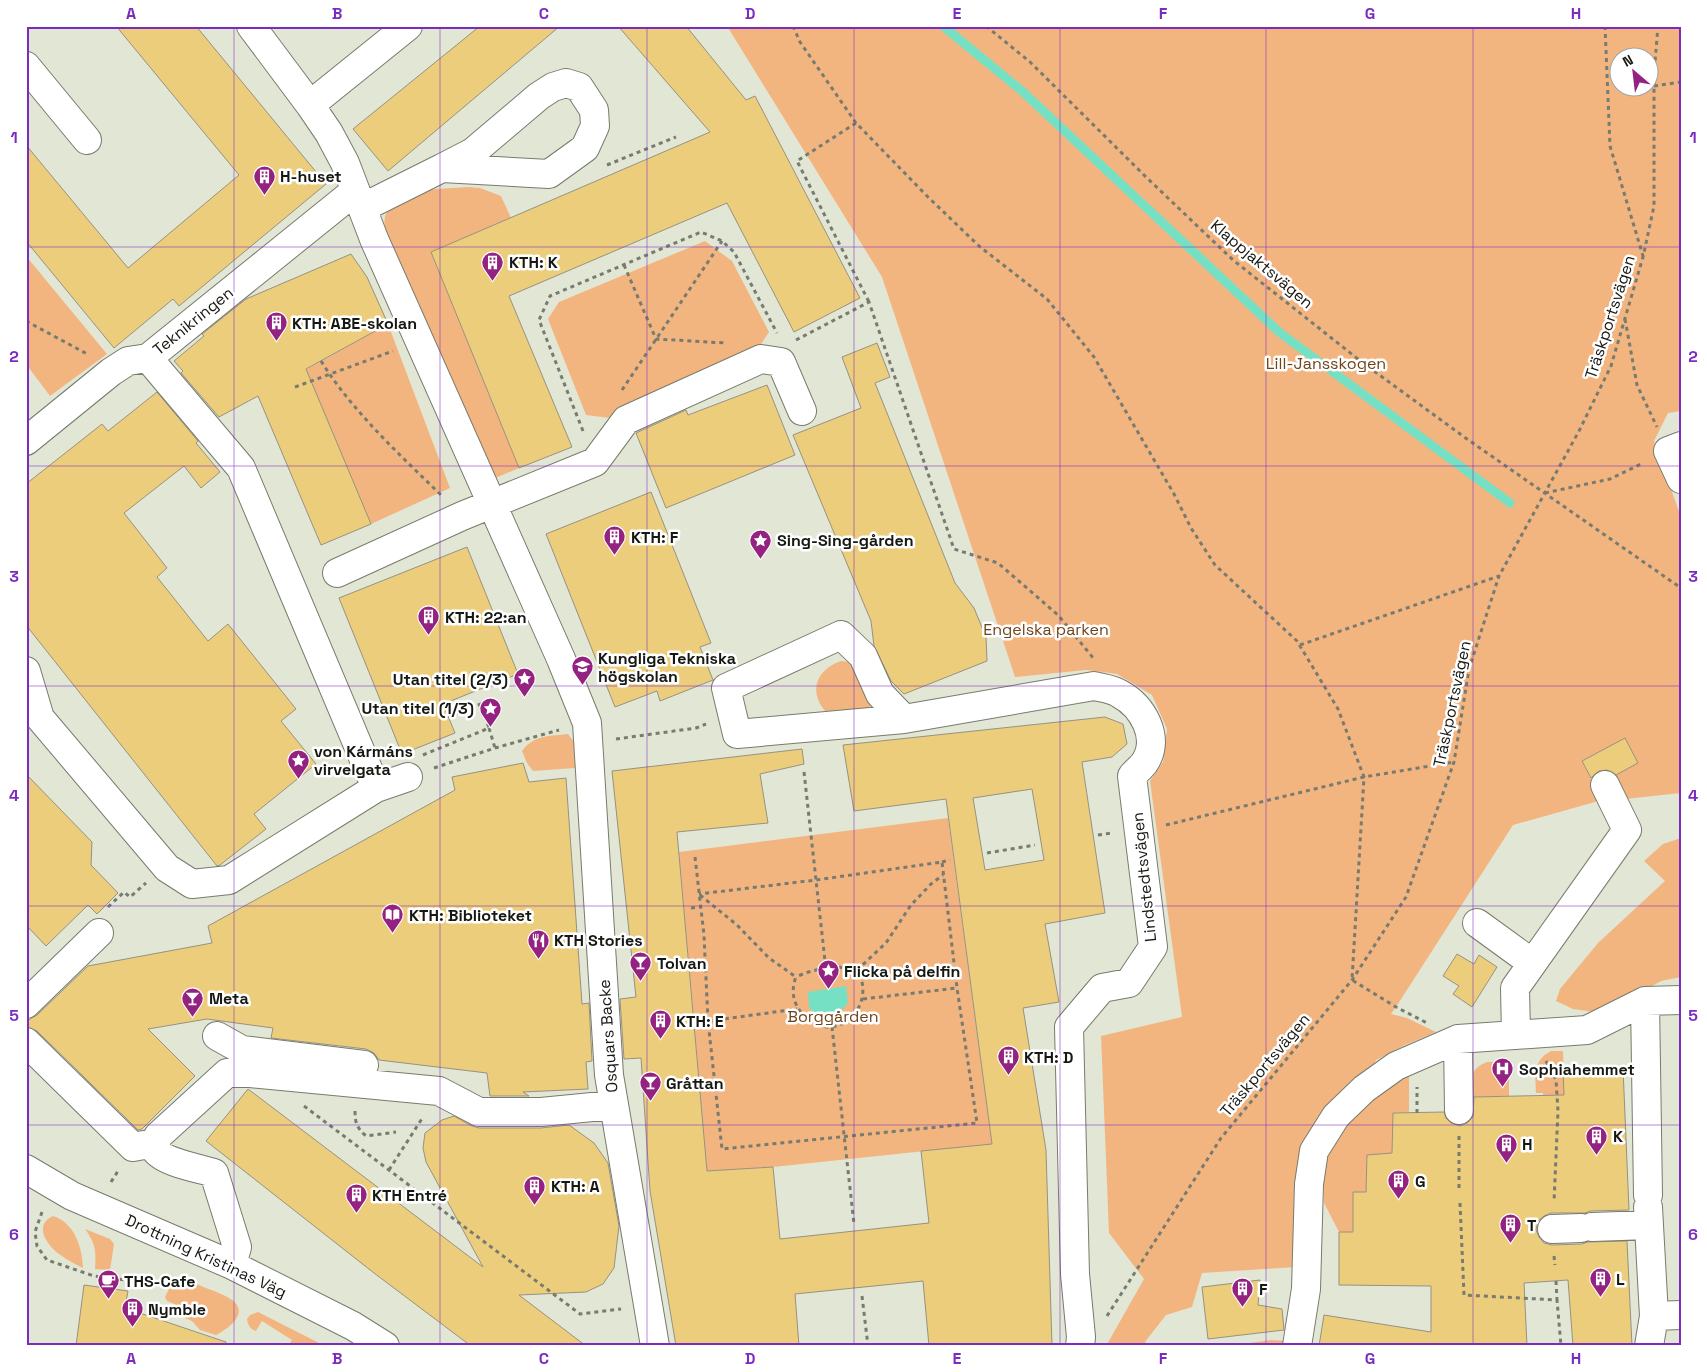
<svg xmlns="http://www.w3.org/2000/svg" width="1707" height="1372" font-family="'Space Grotesk',sans-serif">
  <style>
    .green { fill: #f3b580; fill-rule: evenodd }
    .water { fill: #76e0c4 }
    .lines { fill: none; stroke-linecap: round; stroke-linejoin: round }
    .stream { stroke: #76e0c4; stroke-width: 9 }
    .building { fill: #eccd7b; stroke: #979182; fill-rule: evenodd }
    .minor-casing { stroke: #787b6c; stroke-width: 30 }
    .path { stroke: #787b70; stroke-width: 3; stroke-dasharray: 4 4; stroke-linecap: butt }
    .minor { stroke: #fff; stroke-width: 28 }
    .grid { fill: none; stroke: #7b2cbf; stroke-width: 1; stroke-opacity: 0.55 }
    .labels { text-anchor: middle; dominant-baseline: central; stroke-width: 5; stroke-linejoin: round; paint-order: stroke }
    .poi-label { font-size: 16px; font-weight: bold; fill: #161812; stroke: #fff; text-anchor: start }
    .street-label { font-size: 16px; fill: #161812; stroke: #fff }
    .park-label { font-size: 16px; fill: #6f4319; stroke: #fff }
    .neatline { fill: none; stroke: #7b2cbf; stroke-width: 2 }
    .grid-label { font-size: 16px; text-anchor: middle; font-weight: bold; fill: #7b2cbf }
  </style>
  <rect width="100%" height="100%" fill="#e2e6d5"/>
  <path class="green" d="M727,26h954v385l-13,2 -14,28 27,76v276l-56,6 -13,-22 26,-14 -13,-24 -43,22 20,39 -89,25 -117,182 -5,7 16,4 29,14 -31,13 -29,15 -4,11 -44,41 -32,155 -94,6 -10,34 -26,8 -21,27 5,4h-44l38,-67 -35,-46 -8,-197 81,-19 -32,-236 13,-19 4,-33 -15,-34 -35,-21 -14,-2 -17,-2 -71,7 -133,-400zM1620,58h30v30h-30z
    M469,187l11,1 21,8 10,22 -80,34 88,216 -26,11 -108,-251c-1,-7 -1,-12 3,-18l32,-20z
    M705,241l27,20 37,71 -11,17 -148,69 -24,-3 -38,-96 11,-17z
    M26,256l81,98 -57,42 -24,-32z
    M388,324l62,164 -79,36 -57,-135 -23,-11z
    M841,661l10,1 22,35 -3,9 -6,7h-37c-19,-20 -12,-43 14,-52z
    M568,734l6,8 1,26 -42,3 -6,-8 -5,-12c11,-16 29,-15 46,-17z
    M948,818l44,326 -219,23 -66,4 -28,-319z
    M1681,838v139l-20,4 -37,21 -30,10 -21,-3 -17,-8 4,-12 38,-46 67,-62 -21,-20 19,-17z
    M1551,1051h12l2,63 -21,1 -1,-22h-7c-1,-17 -3,-33 15,-42z
    M1487,1062h18l4,6v28l-39,2c0,-17 -1,-29 17,-36z
    M1409,1069v43l-16,1 -1,40 -25,2 -1,37h-13v40h-14l-15,-29v-42l10,-29z
    M53,1216c22,7 29,31 30,52 -7,-4 -15,-7 -21,-12 -14,-9 -30,-30 -9,-40z
    M85,1229l25,10 4,5 -4,26 -15,-1c1,-18 1,-25 -10,-40z
    M196,1284c12,5 26,9 36,16 18,13 -4,29 -16,35l-16,-5 -8,-9 -14,-6 1,-9 -12,-5 -2,-4 4,-8z
    M258,1312l67,34h-37l4,-6 -30,-19 -6,10c-6,-2 -8,-6 -9,-12l3,-4z
    M1271,1340l17,1 -1,5h-59z"/>
  <path class="water" d="M846,986l2,16c-6,14 -24,16 -36,9l-3,-4 -1,-15z"/>
  <g class="lines">
    <path class="stream" d="M943,26l79,65 257,241 231,171"/>
  </g>
  <path class="building" d="M116,26h80l130,158 -147,122 -6,-7 -59,49 -88,-107v-96l102,123 111,-93z
    M480,26h80l-172,145 -35,-42z
    M618,26h68l60,74 9,-4 105,202 -66,34 -67,-129 -218,93 63,151 -53,21 -88,-216 279,-120z
    M351,254l16,23 21,47 -82,45 65,155 -50,21 -63,-149 -39,21 -38,-44 2,-2 -9,-10 30,-25 -2,-2 44,-35z
    M877,343l13,34 -15,6 80,200 19,25 12,29 1,24 -83,33 -13,-13 -17,-35 -3,-25 -78,-186 68,-27 -19,-51z
    M767,385l28,70 -129,53 -30,-75 50,-23 2,5z
    M157,392l41,49 -2,2 24,29 -19,16 -17,-22 -60,47 43,55 -10,9 51,64 20,-17 68,85 -15,12 35,43 -62,50 12,15 -46,36 -3,1 -191,-241v-141l76,-60 6,7z
    M651,492l60,151 -11,4 13,33 -53,21 -3,-10 -42,16 -69,-173z
    M467,547l51,127 -75,30 12,29 -53,21 -63,-156z
    M1105,717l18,7 4,20 -15,13 -30,5 23,151 -60,11 14,78 -36,6 23,142 6,196h-123l-6,-65 -128,13 4,52h-123l-26,-155 -9,-133 -17,1 -4,-60 16,-2 -24,-226 190,-22 2,15 -44,10 8,49 -91,9 30,339 66,-4 7,72 149,-16 -8,-72 71,-7 -46,-345 -92,12 -11,-66zM1032,789l12,71 -59,10 -12,-72z
    M1625,738l13,25 -22,12 -9,-5 -8,1 -8,7 -9,-17z
    M523,763l6,19 37,-4 16,226 7,-1 3,58 -6,1 2,27 -65,3 6,4h-39l-3,-23 -108,-13 -5,-7 -8,-4 -95,-11 2,-10 -66,-9 -59,10 47,47 -53,53 -4,1 -101,-99 -11,-4v-4l4,-4 7,-4 51,-49 124,-23 -4,-17 247,-136 -3,-13z
    M26,774l66,68 -1,23 27,28 -21,21 -9,-9 -42,41 -20,-21z
    M1457,954l17,10 5,-9 18,12 -25,40 -19,-13 6,-8 -16,-10z
    M1623,1068l6,142 -38,1 -6,2h-34l-7,3 -6,5 -2,9 3,7 5,6 8,2 30,-1 6,-2 39,-1 5,105h-59l-5,-66 -44,3 3,63h-208l5,-31 107,17v-46l-92,-1v-53h14v-40h13l1,-37 25,-2 1,-40 51,-1 2,6 5,5 9,3 7,-3 6,-6 1,-20 90,-2 -1,-25z
    M248,1089l235,178 -57,-105 -3,-14 2,-15 17,-13 12,-4 18,10 7,2h62l28,-3 25,18 14,20 11,63 -5,42 -11,16 -17,8 -67,3 67,51h-115l-97,-73 -168,-132z
    M1260,1280l-2,25 24,4 2,21 -76,9 -6,-52z
    M84,1285l44,6 -3,17 101,34 -1,4h-149z"/>
  <g class="lines">
    <defs>
      <path id="minor" d="M251,26l59,79 19,28 16,30 29,76 187,420 26,64 22,352 46,271
        M26,66l61,74
        M310,105l98,-79
        M362,208l80,-40 107,6 36,-26 10,-22 -1,-16 -15,-23 -13,-4 -13,4 -14,9 -66,56 -31,16
        M26,441l85,-69 17,-11 20,-3 207,-167
        M1681,446l-13,5 13,28
        M337,573l125,-57 133,-54 31,-42 135,-61 20,3 21,49
        M26,671l14,47 127,150 25,16 37,-4 147,-92 -135,-320 -93,-110
        M904,719l-24,-25 -17,-38 -22,-21 -115,53 11,46 167,-15 190,-33c8,2 19,3 26,8 22,12 41,43 25,68 -3,5 -9,9 -13,14l21,171 -24,36 -27,5 -33,39 6,247 6,63 -1,9
        M376,788l32,-11
        M1477,923l55,40
        M1645,1001l3,194
        M26,1004l73,-71
        M1516,1035l-1,-47 112,-158 -22,-45
        M217,1036l25,14 122,15
        M1458,1039l1,71
        M26,1042l107,105 22,-4
        M26,1169l46,27 160,69 121,61 32,20
        M1648,1207l6,109
        M1592,1227l57,-2
        M1552,1229l29,-1
        M232,1265l5,-18 -23,-74c-16,-5 -53,-11 -60,-25l4,-12 69,-63h23l189,18 40,21h62l72,-7
        M1297,1346l9,-57 3,-105 5,-33 22,-35 28,-27 32,-23 62,-27 129,-9 58,-29 36,-1
        M1649,1346l5,-30 27,-1"/>
    </defs>
    <use href="#minor" class="minor-casing"/>
    <path class="path" d="M793,26l7,16 56,81 71,73 52,50 68,53 47,58 80,137 17,34 24,37 82,76 41,68 26,68 -12,203 44,27 31,16
      M986,26l44,36 117,116 86,82 130,103 104,76 214,149
      M1605,26l5,120 33,110
      M1654,86l27,-4
      M856,123l-59,38 72,141
      M607,165l69,-28
      M624,265l32,74 70,4
      M1625,319l12,66 20,42
      M26,321l63,34
      M796,340l73,-38 85,247 44,14 60,52 36,44
      M321,361c32,51 78,93 121,135
      M295,387l98,-36
      M622,390l100,-149
      M583,431l-44,-111 11,-24 151,-64 21,9 12,11 43,81
      M1545,493l65,-14 33,-16
      M1300,645l199,-69
      M489,728l6,20
      M616,739l80,-11 10,-4
      M423,755l66,-27 -8,-24 -33,13
      M434,768l61,-20 64,-18
      M804,772l22,198
      M1166,825l198,-48 90,-15
      M1098,835l14,-2
      M987,853l48,-8
      M695,857l9,78 4,86 14,128 255,-26 -20,-135 -15,-126 -126,18 -117,14
      M942,862l8,-2
      M700,895l37,30 32,33 27,19c-8,20 2,39 21,47 4,2 11,4 15,3 27,-5 39,-35 25,-57 -18,-6 -45,-1 -61,7
      M108,907l16,-15 6,5 16,-14
      M691,908l10,-1
      M857,970l29,-27 25,-38 20,-21 12,-9
      M863,999l94,-11
      M709,1021l88,-12
      M832,1027l22,197
      M1546,1061l10,19 2,31 -4,91
      M304,1106l276,208 41,-5
      M355,1111c0,12 2,17 11,25l30,-4
      M1417,1113v-26
      M1459,1136v52
      M389,1170l34,-53
      M111,1182l7,-11
      M1460,1203l4,92 93,5 4,46
      M42,1212l-7,20 2,14 10,14 47,16 46,6 49,-4
      M1554,1256l1,9
      M1556,1281l1,19
      M862,1296l6,50
      M1107,1316l114,-178 131,-158 54,-83 48,-135 15,-93 30,-93 80,-145 32,-65 32,-109 11,-51v-132l4,-48"/>
    <use href="#minor" class="minor"/>
  </g>
  <path class="grid" d="M234,26v1320M440,26v1320M647,26v1320M854,26v1320M1060,26v1320M1266,26v1320M1473,26v1320M26,247h1655M26,466h1655M26,686h1655M26,906h1655M26,1125h1655"/>
  <defs>
    <symbol id="building-pin" viewBox="-11 -11 22 30"><path d="M0 17L-7.5 6A9.5 9.5 0 1 1 7.5 6Z" fill="#942281" stroke="#fff"/><path d="M-4-6H4V6H1V3H-1V6H-4ZM-2.5-4.3h1.7v1.8h-1.7ZM.8-4.3h1.7v1.8H.8ZM-2.5-1h1.7V.8h-1.7ZM.8-1h1.7V.8H.8Z" fill="#fff"/></symbol>
    <symbol id="sight-pin" viewBox="-11 -11 22 30"><path d="M0 17L-7.5 6A9.5 9.5 0 1 1 7.5 6Z" fill="#942281" stroke="#fff"/><path d="M0-6L1.8-2.2L6-1.7L2.9 1.2L3.7 5.4L0 3.3L-3.7 5.4L-2.9 1.2L-6-1.7L-1.8-2.2Z" fill="#fff"/></symbol>
    <symbol id="university-pin" viewBox="-11 -11 22 30"><path d="M0 17L-7.5 6A9.5 9.5 0 1 1 7.5 6Z" fill="#942281" stroke="#fff"/><path d="M0-5L7-2L0 1L-7-2ZM-4 1L0 2.5L4 1V4Q0 6-4 4Z" fill="#fff"/></symbol>
    <symbol id="library-pin" viewBox="-11 -11 22 30"><path d="M0 17L-7.5 6A9.5 9.5 0 1 1 7.5 6Z" fill="#942281" stroke="#fff"/><path d="M-6-4Q-3-5.5-.7-3.5V5Q-3 3-6 4ZM6-4Q3-5.5 .7-3.5V5Q3 3 6 4Z" fill="#fff"/></symbol>
    <symbol id="restaurant-pin" viewBox="-11 -11 22 30"><path d="M0 17L-7.5 6A9.5 9.5 0 1 1 7.5 6Z" fill="#942281" stroke="#fff"/><path d="M-5-6h1v4h1v-4h1v4h1v-4h1v5L-1.5 .5V6h-2V.5L-5-1ZM5-6V6H3V1.5H1.5Q1.5-4 5-6Z" fill="#fff"/></symbol>
    <symbol id="bar-pin" viewBox="-11 -11 22 30"><path d="M0 17L-7.5 6A9.5 9.5 0 1 1 7.5 6Z" fill="#942281" stroke="#fff"/><path d="M-6-5H6L.8 .8V4.5H3.5V6h-7V4.5H-.8V.8Z" fill="#fff"/></symbol>
    <symbol id="hospital-pin" viewBox="-11 -11 22 30"><path d="M0 17L-7.5 6A9.5 9.5 0 1 1 7.5 6Z" fill="#942281" stroke="#fff"/><path d="M-5-5h3v3.5h4V-5h3V5h-3V1.5h-4V5h-3Z" fill="#fff"/></symbol>
    <symbol id="cafe-pin" viewBox="-11 -11 22 30"><path d="M0 17L-7.5 6A9.5 9.5 0 1 1 7.5 6Z" fill="#942281" stroke="#fff"/><path d="M-5.5-4.5H6V0H3Q3 3.5 0 3.5H-2.5Q-5.5 3.5-5.5 0ZM3-3.2v2h1.7v-2ZM-6 4.5H4V6H-6Z" fill="#fff"/></symbol>
  </defs>
  <g fill-rule="evenodd">
    <use href="#building-pin" x="252" y="164" width="25" height="34"/>
    <use href="#building-pin" x="480" y="250" width="25" height="34"/>
    <use href="#building-pin" x="264" y="310" width="25" height="34"/>
    <use href="#building-pin" x="602" y="524" width="25" height="34"/>
    <use href="#sight-pin" x="748" y="528" width="25" height="34"/>
    <use href="#building-pin" x="416" y="604" width="25" height="34"/>
    <use href="#university-pin" x="570" y="654" width="25" height="34"/>
    <use href="#sight-pin" x="512" y="666" width="25" height="34"/>
    <use href="#sight-pin" x="478" y="696" width="25" height="34"/>
    <use href="#sight-pin" x="286" y="748" width="25" height="34"/>
    <use href="#library-pin" x="380" y="902" width="25" height="34"/>
    <use href="#restaurant-pin" x="526" y="928" width="25" height="34"/>
    <use href="#bar-pin" x="628" y="950" width="25" height="34"/>
    <use href="#sight-pin" x="816" y="958" width="25" height="34"/>
    <use href="#bar-pin" x="180" y="986" width="25" height="34"/>
    <use href="#building-pin" x="648" y="1008" width="25" height="34"/>
    <use href="#building-pin" x="996" y="1044" width="25" height="34"/>
    <use href="#hospital-pin" x="1490" y="1056" width="25" height="34"/>
    <use href="#bar-pin" x="638" y="1070" width="25" height="34"/>
    <use href="#building-pin" x="1584" y="1124" width="25" height="34"/>
    <use href="#building-pin" x="1494" y="1132" width="25" height="34"/>
    <use href="#building-pin" x="1386" y="1168" width="25" height="34"/>
    <use href="#building-pin" x="522" y="1174" width="25" height="34"/>
    <use href="#building-pin" x="344" y="1182" width="25" height="34"/>
    <use href="#building-pin" x="1498" y="1212" width="25" height="34"/>
    <use href="#building-pin" x="1588" y="1266" width="25" height="34"/>
    <use href="#cafe-pin" x="96" y="1268" width="25" height="34"/>
    <use href="#building-pin" x="1230" y="1276" width="25" height="34"/>
    <use href="#building-pin" x="120" y="1296" width="25" height="34"/>
  </g>
  <g class="labels">
    <g class="poi-label">
      <text x="280" y="176">H-huset</text>
      <text x="509" y="262">KTH: K</text>
      <text x="292" y="323">KTH: ABE-skolan</text>
      <text x="631" y="537">KTH: F</text>
      <text x="777" y="540">Sing-Sing-gården</text>
      <text x="445" y="617">KTH: 22:an</text>
      <text x="598" y="658">Kungliga Tekniska<tspan x="598" dy="18">högskolan</tspan></text>
      <text x="508" y="679" text-anchor="end">Utan titel (2/3)</text>
      <text x="474" y="708" text-anchor="end">Utan titel (1/3)</text>
      <text x="314" y="751">von Kármáns<tspan x="314" dy="18">virvelgata</tspan></text>
      <text x="409" y="915">KTH: Biblioteket</text>
      <text x="554" y="940">KTH Stories</text>
      <text x="657" y="963">Tolvan</text>
      <text x="844" y="971">Flicka på delfin</text>
      <text x="209" y="998">Meta</text>
      <text x="676" y="1021">KTH: E</text>
      <text x="1024" y="1057">KTH: D</text>
      <text x="1519" y="1069">Sophiahemmet</text>
      <text x="666" y="1083">Gråttan</text>
      <text x="1613" y="1136">K</text>
      <text x="1522" y="1144">H</text>
      <text x="1415" y="1181">G</text>
      <text x="551" y="1186">KTH: A</text>
      <text x="372" y="1195">KTH Entré</text>
      <text x="1527" y="1225">T</text>
      <text x="1616" y="1279">L</text>
      <text x="124" y="1281">THS-Cafe</text>
      <text x="1259" y="1289">F</text>
      <text x="148" y="1309">Nymble</text>
    </g>
    <g class="street-label">
      <text transform="translate(1262 264) rotate(40)">Klappjaktsvägen</text>
      <text transform="translate(1610 317) rotate(-72)">Träskportsvägen</text>
      <text transform="translate(193 321) rotate(-39)">Teknikringen</text>
      <text transform="translate(1452 704) rotate(-78)">Träskportsvägen</text>
      <text transform="translate(1144 877) rotate(-96)">Lindstedtsvägen</text>
      <text transform="translate(608 1036) rotate(-94)">Osquars Backe</text>
      <text transform="translate(1265 1065) rotate(-50)">Träskportsvägen</text>
      <text transform="translate(206 1256) rotate(25)">Drottning Kristinas Väg</text>
    </g>
    <g class="park-label">
      <text x="1326" y="363">Lill-Jansskogen</text>
      <text x="1046" y="629">Engelska parken</text>
      <text x="833" y="1016">Borggården</text>
    </g>
  </g>
  <rect width="1707" height="1372" fill="none" stroke="#ffffff" stroke-width="55"/>
  <g transform="translate(1634 72) rotate(332)"><circle r="24" fill="#ffffff" stroke="#a2a3a0"/>
  <path d="M0-4L9 19L0 12L-9 19Z" fill="#942281"/>
  <text y="-8" font-size="14" font-weight="bold" text-anchor="middle" fill="#161812">N</text>
  </g>
  <rect x="28" y="28" width="1652" height="1316" class="neatline"/>
  <g class="grid-label">
    <text x="131" y="19">A</text>
    <text x="337" y="19">B</text>
    <text x="544" y="19">C</text>
    <text x="750" y="19">D</text>
    <text x="957" y="19">E</text>
    <text x="1163" y="19">F</text>
    <text x="1370" y="19">G</text>
    <text x="1576" y="19">H</text>
    <text x="14" y="143">1</text>
    <text x="1693" y="143">1</text>
    <text x="14" y="362">2</text>
    <text x="1693" y="362">2</text>
    <text x="14" y="582">3</text>
    <text x="1693" y="582">3</text>
    <text x="14" y="801">4</text>
    <text x="1693" y="801">4</text>
    <text x="14" y="1021">5</text>
    <text x="1693" y="1021">5</text>
    <text x="14" y="1240">6</text>
    <text x="1693" y="1240">6</text>
    <text x="131" y="1364">A</text>
    <text x="337" y="1364">B</text>
    <text x="544" y="1364">C</text>
    <text x="750" y="1364">D</text>
    <text x="957" y="1364">E</text>
    <text x="1163" y="1364">F</text>
    <text x="1370" y="1364">G</text>
    <text x="1576" y="1364">H</text>
  </g>
</svg>
